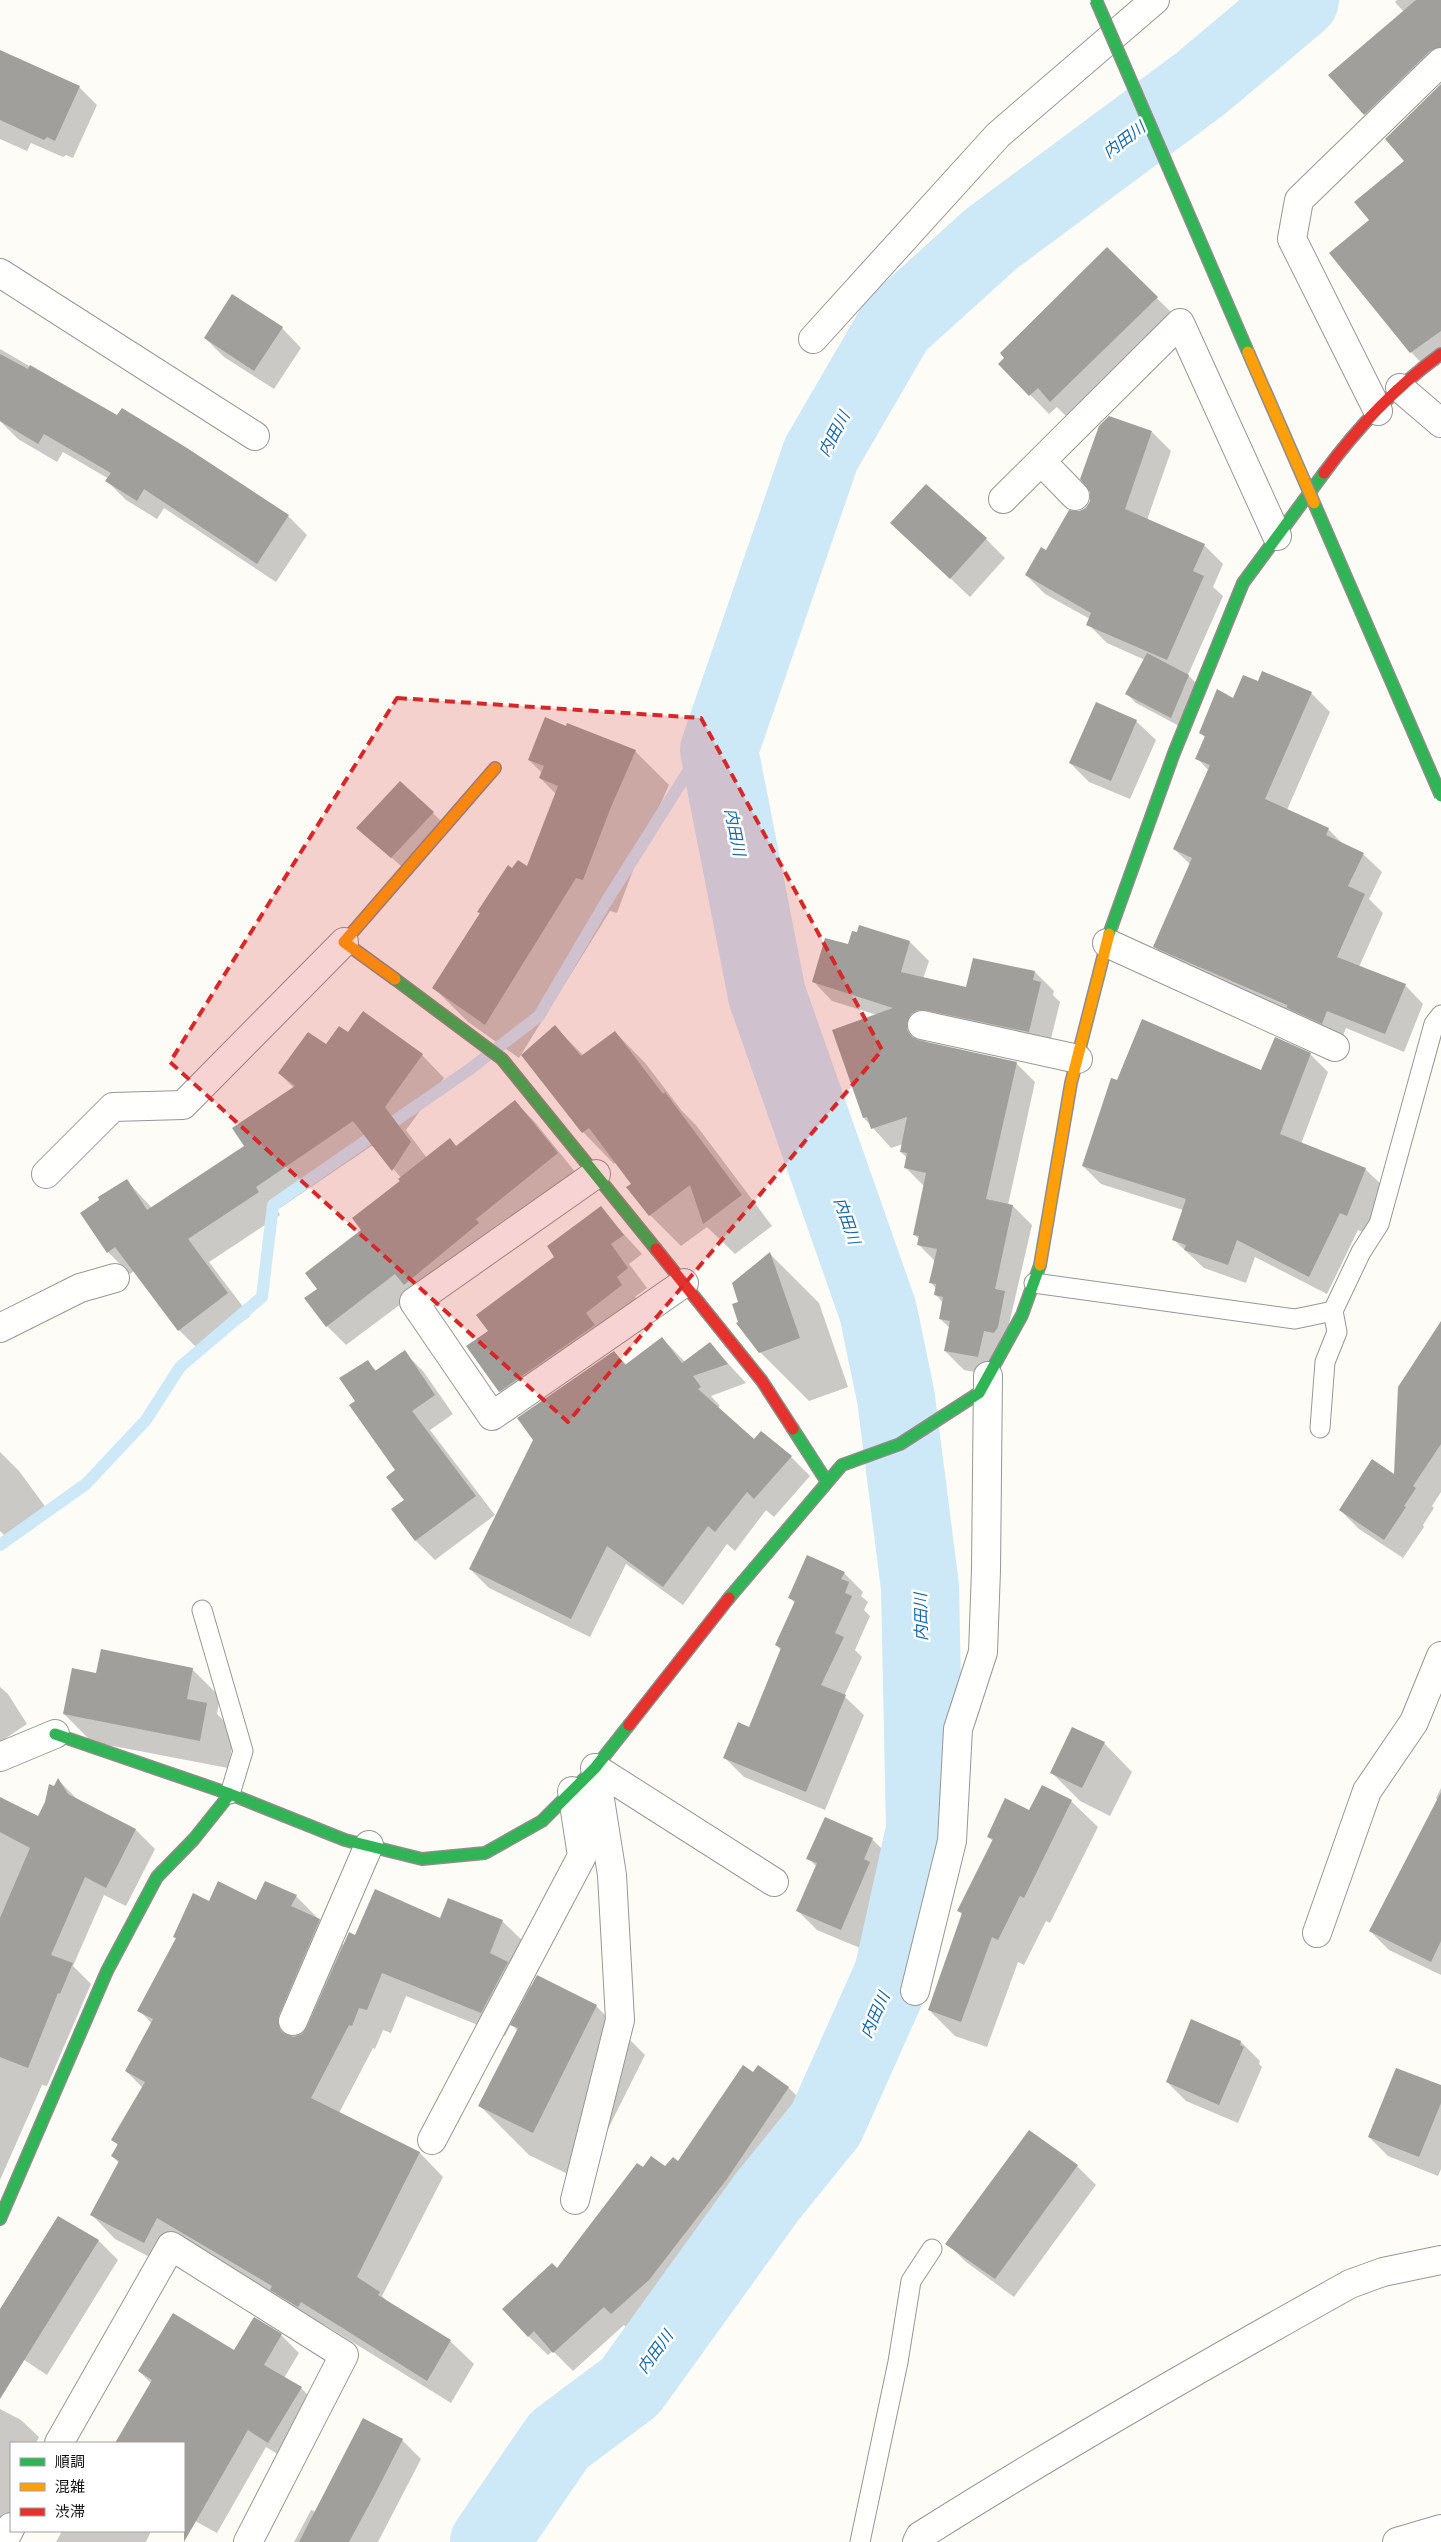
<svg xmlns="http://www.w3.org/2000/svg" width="1441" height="2542" font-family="'Roboto Serif','Noto Sans JP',serif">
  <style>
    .shadow { fill: #0003 }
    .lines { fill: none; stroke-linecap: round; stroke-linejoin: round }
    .stream { stroke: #cde8f7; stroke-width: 12 }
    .river { stroke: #cde8f7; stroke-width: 78 }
    .building { fill: #a19f9c }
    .lane-casing { stroke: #979795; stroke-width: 21 }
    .street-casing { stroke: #979795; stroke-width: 30 }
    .fast-casing { stroke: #8e8d8b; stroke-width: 14 }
    .slow-casing { stroke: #8e8d8b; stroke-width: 14 }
    .jam-casing { stroke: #8e8d8b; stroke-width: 14 }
    .lane { stroke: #fffffe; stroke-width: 19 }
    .street { stroke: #fffffe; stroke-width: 28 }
    .fast { stroke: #30b455; stroke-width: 11 }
    .slow { stroke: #ff9f0a; stroke-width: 11 }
    .jam { stroke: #e5322d; stroke-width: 11 }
    .fast-bridge-casing { stroke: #8e8d8b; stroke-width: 14; stroke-linecap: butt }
    .slow-bridge-casing { stroke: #8e8d8b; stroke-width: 14; stroke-linecap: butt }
    .fast-bridge { stroke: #30b455; stroke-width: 11 }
    .slow-bridge { stroke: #ff9f0a; stroke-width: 11 }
    .marked { fill: #d62828; fill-opacity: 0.2; stroke: #d62828; stroke-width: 4; stroke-dasharray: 10 6; stroke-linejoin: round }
    .labels { text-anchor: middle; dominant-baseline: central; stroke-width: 5; stroke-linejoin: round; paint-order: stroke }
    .water-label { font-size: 16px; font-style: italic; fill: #1768a6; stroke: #fff }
  </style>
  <rect width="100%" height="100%" fill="#fdfcf7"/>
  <path class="shadow" d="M1397,0h44v73l-58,60 -53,-58 74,-63 -9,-10z
    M0,65l79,22 18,18 -24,53 -7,-3 -3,2 -32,-14 -4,8 -27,-12z
    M1441,105v258l-12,8 -18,-19 -40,-131z
    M1107,249l69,68 -106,103 -13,-13 -8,7 -49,-50z
    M282,328l19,20 -27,41 -50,-32 -19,-19z
    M0,349l288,167 19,19 -31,47 -112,-74 -7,11 -31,-19 -19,-19 2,-2 -46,-27 -6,10 -39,-23 -18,-18z
    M1152,432l19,19 -24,69 57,25 19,19 -10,23 10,9 -35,79 10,10 -17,42 -45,-24 -9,-9 18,-34 -38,-17 -19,-19 2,-5 -45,-25 -19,-19z
    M892,523l94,16 19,19 -35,39z
    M1259,682l52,11 19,19 -43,98 41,19 16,16 19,9 19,18 -13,27 14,14 -24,54 46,18 18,19 -19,48 -58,-24 -5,13 -168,-76 -19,-19 37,-81 -17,-16 35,-78 -12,-13 9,-20 -6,-5 34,-33z
    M1096,704l40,17 20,19 -26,59 -41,-17 -19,-19z
    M635,751l34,34 -25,56 -27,72 -7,-2 -91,147 -51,-36 -34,-34 79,-118 15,-2 28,-74 -16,-16 2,-5 -13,-13z
    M433,813l9,9 -41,44 -33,-29z
    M910,942l19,19 -6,18 44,9 68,-16 19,19 -1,4 7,7 -12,49 -118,-18 -5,10 91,20 19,19 -27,123 5,1 19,19 -35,151 -33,-6 -19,-19 5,-23 -10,-9 3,-16 -7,-8 1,-6 -6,-6 4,-22 -17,-17 2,-4 -6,-6 10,-48 -19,-19 2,-9 -6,-6 2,-8 -12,4 -27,-30 13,-103 -45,-14 -19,-20 36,-35z
    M555,1027l29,29 31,-24 31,32 36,47 14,14 76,101 -37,28 -28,-27 -26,19 -31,-31 -18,-31 -16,-22 -2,2 -31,-32 -60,-77z
    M348,1034l74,21 22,23 -38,52 21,28 23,-18 7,7 58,-45 19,19 42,52 -230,172 -19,-19 -8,-37 44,-59 -9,-12 48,-39 -29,-34 -96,65 3,5 -71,47 41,54 -49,36 -22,-22 -45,-59 -4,3 -22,-22 19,-71 25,27 94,-62 48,-58 -15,-15z
    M1310,1054l18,18 -27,72 64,25 19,18 -19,46 -7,-3 -31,64 -72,-37 -9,26 -42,-15 -31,-29 10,-29 -82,-26 -18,-18 34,-85 145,-9z
    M600,1208l42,46 -13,10 18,24 -12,9 6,8 -122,106 -19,-19 -11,-61z
    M770,1254l49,49 29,84 -39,14 -49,-49 -21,-30 1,-19z
    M662,1338l23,24 25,-18 36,39 -35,13 9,10 -3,2 38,33 36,16 19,19 -36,41 -8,-7 -31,41 -8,-7 -44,61 -57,-41 -36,73 -101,-49 -19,-19 144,-217 13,13z
    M404,1352l19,19 30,43 -23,16 65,85 -60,45 -19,-19 -23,-31 12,-9 -8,-31 -40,-69 10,-39 10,9z
    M1441,1362v130l-9,14 2,2 -11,17 1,2 -21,31 -44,-29 -19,-19 56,-34z
    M0,1452l19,19 28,38 -40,29 -7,-7z
    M844,1573l19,19 -2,4 7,6 -4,8 6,6 -15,34 7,7 -18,39 20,19 -39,95 -81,-33 -19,-19 25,-30 31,-78 -5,-5 20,-41 -6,-6z
    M192,1669l28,28 -3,17 18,18 -7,36 -136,-26 -28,-28 33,-39z
    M0,1687l8,7 19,30 -27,18z
    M1104,1743l28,29 -22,44 -30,-15 -29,-29z
    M58,1780l20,20 58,30 19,19 -29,57 -22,-11 -31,71 18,18 -44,102 -5,-1 -42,95v-372l39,10z
    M1441,1788v187l-52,-25 -19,-19 68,-131 -2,-2z
    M1071,1801l27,26 -48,96 -4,-2 -22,44 -6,-3 -31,85 -32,-11 -26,-26 34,-95 -4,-4 34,-70 -5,-4 42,-25z
    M872,1839l19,19 -8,18 6,6 -29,66 -43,-18 -19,-19 19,-44 -9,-9z
    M296,1896l48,49 11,-9 86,-17 61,2 24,23 -11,26 17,17 64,19 49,49 -63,126 -53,-26 -49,-49 38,-75 -7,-7 -6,12 -99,-40 -15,37 -8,-3 -8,19 -2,-1 -34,65 81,40 23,24 -61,119 8,8 60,37 24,23 -23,39 -126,-78 -3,5 -141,-89 -14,25 -52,-27 -23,-24 27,-52 -7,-7 7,-10 -7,-6 31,-52 -17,-17 26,-47 -13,-14 38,-71 -3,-2 35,-35h48z
    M1192,2021l49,21 19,19 -1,3 3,3 -24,56 -52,-22 -19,-19z
    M759,2067l30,21 19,19 -62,91 -78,101 -37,33 -7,-7 -51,46 -20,-20 -5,4 -20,-19 29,-67 86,-100 22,-1 13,-6z
    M1441,2087v82l-3,7 -50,-20 -19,-19z
    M1077,2166l19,19 -82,112 -48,-35 -19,-19z
    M59,2218l40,23 19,19 -71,115 -47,-31v-33z
    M254,2318l27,17 18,18 -15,25 17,10 18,18 -32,54 -21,-13 -49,86 -33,-18v-72h-26l-10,-6 3,-54 -12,-12 96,-19z
    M0,2409l21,11 18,17 -3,6h-25v76l-11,19z
    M402,2440l19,19 -43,83h-84l17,-32 5,2z
    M62,2531h89l-5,11h-90z"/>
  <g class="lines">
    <path class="stream" d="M0,1545l86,-61 60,-64 34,-53 82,-70 11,-92 197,-136 69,-53 67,-114 90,-143 31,-32"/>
    <path class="river" d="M489,2542l70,-102 71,-53 137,-190 59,-73 67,-150 32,-144 -5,-243 -24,-189 -18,-87 -111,-316 -48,-245 102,-296 75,-129 95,-86 209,-155 100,-84"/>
  </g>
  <path class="building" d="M1416,0h25v47l-11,4 -66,64 -36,-40z
    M0,50l80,36 -25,55 -8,-4 -3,3 -44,-20z
    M1441,84v247l-31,22 -81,-100 40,-33 -15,-18 50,-41 -19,-22z
    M1107,247l51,50 -108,105 -12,-14 -9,8 -31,-32 6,-6 -4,-5z
    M232,294l51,33 -29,44 -50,-33z
    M0,354l28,15 2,-4 87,50 5,-7 65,40 102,67 -32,49 -113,-75 -7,12 -32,-20 6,-8 -67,-39 -6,10 -38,-23z
    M1109,416l43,15 -27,78 80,35 -12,27 11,5 -37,84 -81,-35 5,-12 -66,-38 16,-28 5,3 23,-40 10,1 7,-3 4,-7v-9l-10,-13 19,-53z
    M926,484l61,54 -37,41 -60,-56z
    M1147,653l42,22 -18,43 -46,-24z
    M1262,671l50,21 -47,107 64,29 -3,7 38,18 -16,33 17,8 -28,63 69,27 -21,50 -58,-23 -5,13 -35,-16v-3l-134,-58 39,-89 -19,-9 37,-84 -15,-6 10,-23 -6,-3 18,-44 16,9 10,-23 15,6z
    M1096,702l41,18 -26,61 -42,-18z
    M545,717l21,9 1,-3 69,27 -25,57 -28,73 -7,-2 -91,147 -53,-37 48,-75 -3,-1 31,-47 4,3 6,-8 9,6 31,-80 -19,-8 5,-12 -16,-6z
    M400,781l34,31 -43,46 -35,-30z
    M859,925l51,16 -9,31 65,15 7,-29 62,13 -2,9 8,2 -12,50 -104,-22h-7l-7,4 -4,8v8l5,7 6,3 99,22 -31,137 27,6 -18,84 10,2 -7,36 -4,6 -10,-2 -6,26 -34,-6 6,-30 -11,-2 4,-22 -9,-2 2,-11 -7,-1 8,-34 -20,-4 2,-9 -6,-1 13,-62 -22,-5 3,-15 -7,-1 7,-35 -36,12 -4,-12 -4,1 -31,-88 61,-22 -81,-26 13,-44 23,6 4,-13 5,1z
    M363,1011l60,43 -38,53 26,35 -19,29 -39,-50 -97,66 3,5 -71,47 40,54 -50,38 -63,-84 -8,6 -27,-40 19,-13 -1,-3 29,-18 20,31 97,-64 -12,-18 63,-42 -17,-13 30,-41 18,12 13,-18 9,6z
    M1142,1019l119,51 14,-33 36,16 -31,81 86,34 -19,48 -7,-3 -31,64 -72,-37 -9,25 -44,-15 2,-5 -14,-5 14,-41 -104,-33 29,-88 6,2z
    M555,1025l26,31 34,-25 48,63 2,-2 77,103 -39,29 -13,-39 -41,31 -23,-29 5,-3 -42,-56 -7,5 -61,-78z
    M515,1100l43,53 -82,66 3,4 -75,62 -9,-11 -69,53 -22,-29 13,-9 -12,-16 56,-43 -9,-12 48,-37 -2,-2 52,-41 6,8z
    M601,1206l23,29 -13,9 17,24 -11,9 5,8 -36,28 9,12 -96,67 -33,-46 22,-15 -12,-16 78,-58 -7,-11z
    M770,1252l30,86 -41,15 -23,-30 2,-1 -6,-18 6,-2 -6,-19z
    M1441,1321v123l-28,42 3,2 -12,18 2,1 -22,33 -45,-30 33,-51 22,15 4,-87z
    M662,1337l20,26 28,-21 18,22 -35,12 8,11 -3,2 56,50 7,-8 31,25 -38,43 -7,-7 -32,40 -7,-6 -45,61 -56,-41 -36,73 -102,-50 64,-129 -16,-22 97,-67 11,14z
    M405,1350l30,45 -23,16 64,85 -61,45 -24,-32 13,-9 -18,-23 9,-7 -46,-65 6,-4 -16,-23 29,-18 7,11z
    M807,1555l38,17 -4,7 8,3 -4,11 7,3 -17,37 9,4 -23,48 25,10 -40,97 -83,-34 15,-36 11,5 32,-79 -6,-3 20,-44 -7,-3z
    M101,1649l92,19 -6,31 20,4 -7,38 -137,-27 9,-46 24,5z
    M1072,1727l33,15 -23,46 -32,-15z
    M58,1778l10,16 68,35 -30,59 -21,-11 -34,78 22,8 -13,31 -2,-1 -30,75 -28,-11v-139l30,-70 -30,-16v-35l38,19 7,-14 4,-18 5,2z
    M1042,1785l30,15 -48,98 -4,-2 -22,44 -6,-3 -31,85 -33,-12 34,-97 -5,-2 36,-72 -6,-2 18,-39 24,12z
    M1441,1792v149l-10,21 -62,-31z
    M825,1817l48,21 -9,21 6,3 -29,68 -45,-19 21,-48 -11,-4z
    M218,1881l38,19 9,-19 32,14 -6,11 29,13 -41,96 -1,8 3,8 6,4 7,2 8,-3 5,-7 42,-95 6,3 20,-46 65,29 8,-20 55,22 -13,33 18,9 -27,51 -99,-40 -15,37 -8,-2 -7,18 -3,-1 -38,73 109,54 -63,125 23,15 -2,3 73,45 -24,41 -126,-79 -3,5 -28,-17 2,-4 -115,-68 -13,25 -54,-28 29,-54 -8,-5 7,-12 -7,-4 34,-58 -20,-11 28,-52 -16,-8 39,-73 -3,-1 20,-44 16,8z
    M537,1975l60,30 -64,128 -55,-27 40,-78 -8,-3z
    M1191,2019l50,22 -1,4 4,2 -25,58 -53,-23z
    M743,2065l10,7 5,-7 31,22 -62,92 -78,101 -38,34 -7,-7 -51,46 -19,-22 -6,6 -26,-28 50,-46 5,5 80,-105 6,4 8,-11 14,10 8,-9 5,4z
    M1396,2068l45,17v18l-22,54 -51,-20z
    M1029,2130l49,35 -83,114 -50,-35z
    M58,2216l41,24 -99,159v-90z
    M173,2313l61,37 20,-33 28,17 -18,31 38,22 -34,56 -20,-13 -64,112v-99h-69l37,-63 -14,-9z
    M363,2418l40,21 -28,55 -26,48h-50z"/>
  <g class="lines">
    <defs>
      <path id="lane" d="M1034,1283l261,36 38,-8 28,-59 18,-28 55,-200 7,-9
        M1320,1428l5,-66 12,-30 -4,-21
        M202,1610l41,141 -13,43
        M860,2542l38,-180 13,-81 21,-32"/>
      <path id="street" d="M0,273l255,163
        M813,339l185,-204 157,-135
        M1400,388l41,35
        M1378,411l-86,-172 7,-39 142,-138
        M1041,461l34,35
        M1003,499l177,-176 97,213
        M1107,943l228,104
        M922,1025l156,34
        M46,1174l67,-67 70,-2 161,-163
        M596,1174l-182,128 78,114 192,-133
        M0,1328l80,-40 35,-10
        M0,1757l55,-23
        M595,1768l179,114
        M1317,1933l50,-142 47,-69 27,-66
        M915,1991l37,-150 6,-112 25,-77 3,-82 2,-194
        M293,2021l76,-176
        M432,2140l150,-284 -10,-65
        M575,2200l45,-180 -8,-145 -17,-107
        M59,2443l112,-197 173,109 -96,187
        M3,2542l8,-15
        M917,2542l3,-6c141,-89 285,-171 430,-252l33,-12 58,-12
        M1397,2542l44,-13"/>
      <path id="fast" d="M1109,934l65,-181 69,-170 81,-110
        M395,979l107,80 154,190
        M793,1429l34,53
        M729,1598l113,-133 58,-21 79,-51 43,-78 18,-50
        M55,1734l175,60 115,46 77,19 63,-6 57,-32 53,-53 34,-43
        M0,2219l107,-248 50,-94 37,-38 36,-45"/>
      <path id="slow" d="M395,979l-51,-37 151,-174
        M1040,1265l31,-182 38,-149"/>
      <path id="jam" d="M1324,473c33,-45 72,-86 117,-119
        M656,1249l106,132 31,48
        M629,1725l100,-127"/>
    </defs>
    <use href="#lane" class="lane-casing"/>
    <use href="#street" class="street-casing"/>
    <use href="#fast" class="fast-casing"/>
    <use href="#slow" class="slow-casing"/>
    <use href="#jam" class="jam-casing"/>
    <use href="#lane" class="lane"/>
    <use href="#street" class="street"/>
    <use href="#fast" class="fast"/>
    <use href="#slow" class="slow"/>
    <use href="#jam" class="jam"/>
    <defs>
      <path id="fast-bridge" d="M1096,0l152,352
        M1314,503l127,293"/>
      <path id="slow-bridge" d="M1248,352l66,151"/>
    </defs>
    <use href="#fast-bridge" class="fast-bridge-casing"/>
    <use href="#slow-bridge" class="slow-bridge-casing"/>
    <use href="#fast-bridge" class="fast-bridge"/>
    <use href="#slow-bridge" class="slow-bridge"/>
  </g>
  <path class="marked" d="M397,698l304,20 181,332 -314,372 -398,-360z"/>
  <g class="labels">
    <g class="water-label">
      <text transform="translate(1124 140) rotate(-37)">内田川</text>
      <text transform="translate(834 434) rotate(-62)">内田川</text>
      <text transform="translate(735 832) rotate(79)">内田川</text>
      <text transform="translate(847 1221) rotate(71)">内田川</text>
      <text transform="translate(921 1617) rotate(-91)">内田川</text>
      <text transform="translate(875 2015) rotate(-66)">内田川</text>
      <text transform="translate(655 2352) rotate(-54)">内田川</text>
    </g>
  </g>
  <rect x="10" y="2442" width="175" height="90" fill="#ffffff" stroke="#a0a0a0"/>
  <rect x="20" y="2458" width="25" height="8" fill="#30b455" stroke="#a0a0a0"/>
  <text x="55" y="2467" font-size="15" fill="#111111">順調</text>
  <rect x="20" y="2483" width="25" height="8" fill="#ff9f0a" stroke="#a0a0a0"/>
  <text x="55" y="2492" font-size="15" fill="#111111">混雑</text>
  <rect x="20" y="2508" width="25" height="8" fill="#e5322d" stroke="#a0a0a0"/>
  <text x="55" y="2517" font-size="15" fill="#111111">渋滞</text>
</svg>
